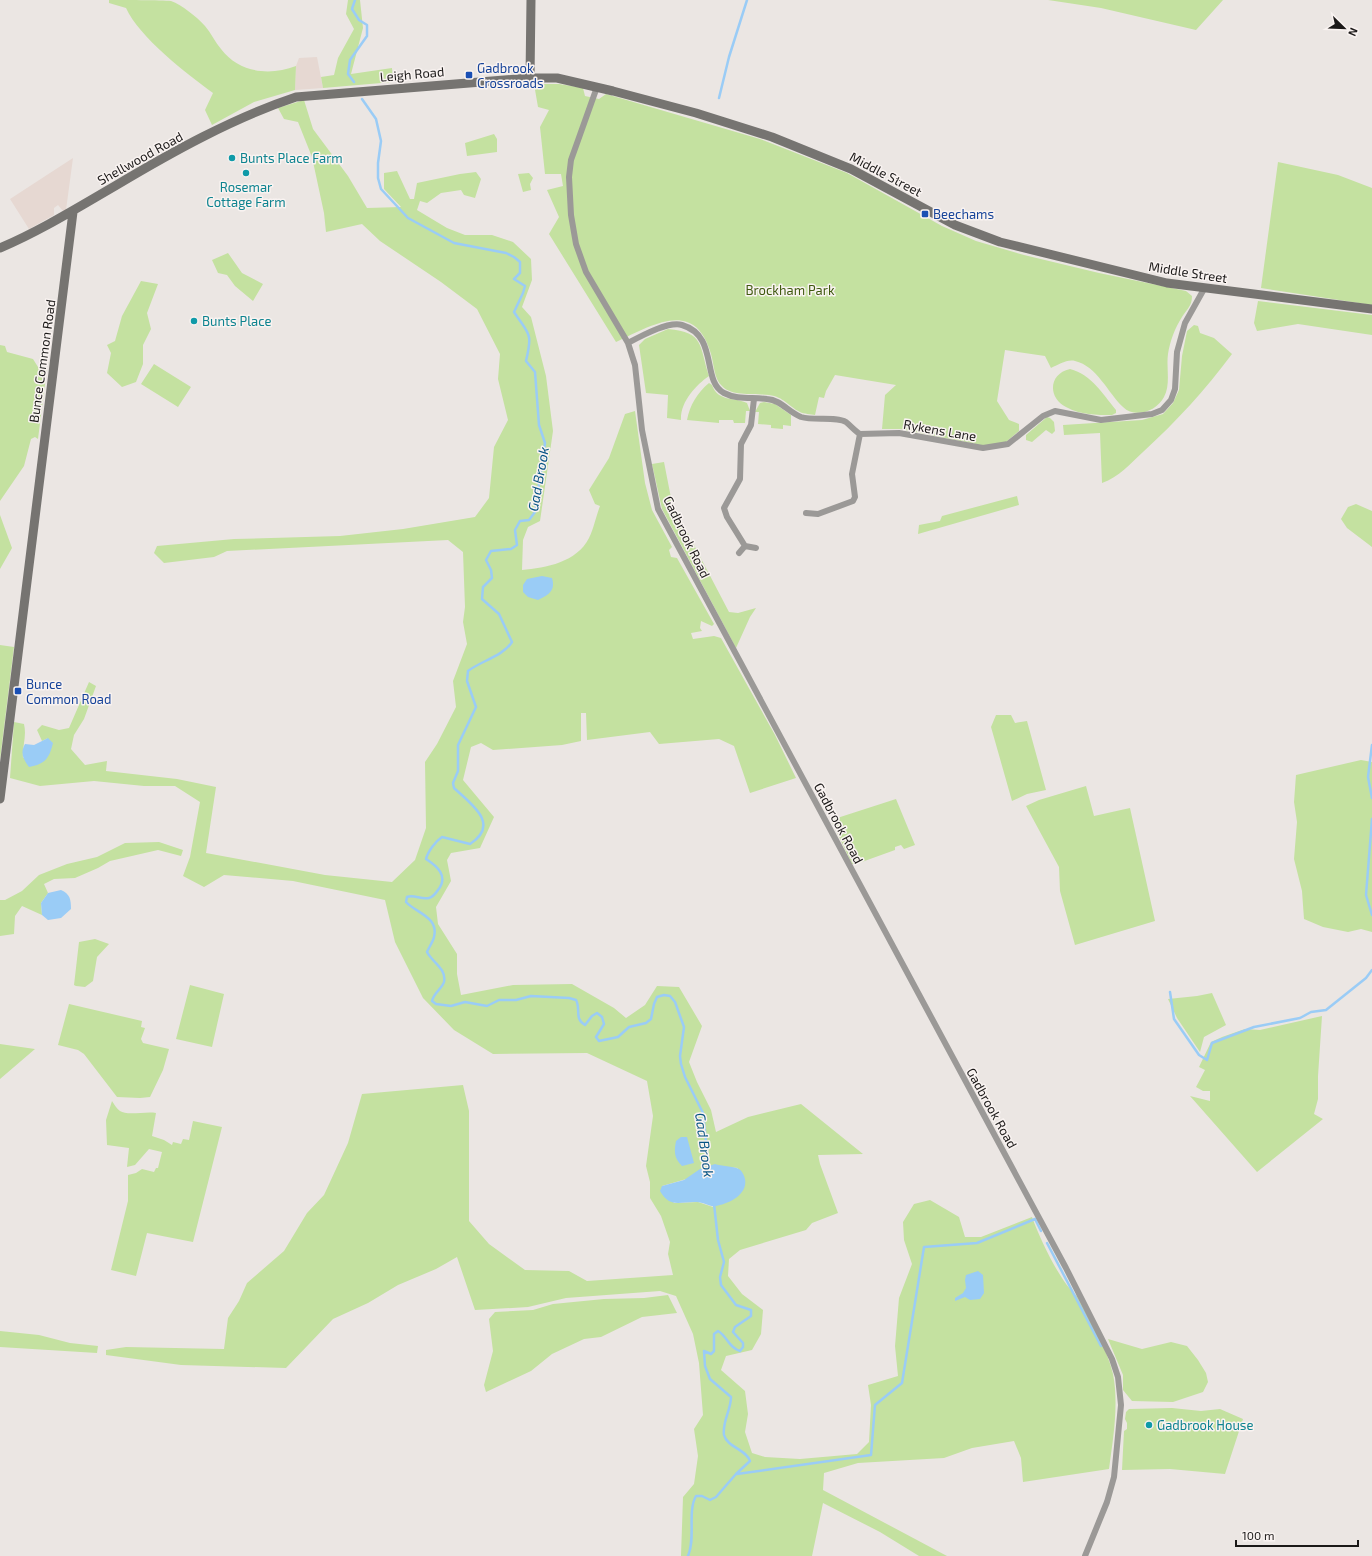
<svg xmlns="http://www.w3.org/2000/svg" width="1372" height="1556" font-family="'Exo 2',sans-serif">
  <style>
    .built { fill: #e6d8d2 }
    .green { fill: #c4e1a0; fill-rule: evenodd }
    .water { fill: #9accf6 }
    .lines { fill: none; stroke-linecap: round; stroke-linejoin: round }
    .stream { stroke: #9accf6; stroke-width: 2.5 }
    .street { stroke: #9b9997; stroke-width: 6 }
    .secondary { stroke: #767471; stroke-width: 9 }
    .transit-dot { fill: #1a4fb4; stroke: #f9f3f1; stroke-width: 1.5 }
    .culture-dot { fill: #0f9aa8; stroke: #f9f3f1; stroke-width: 1.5 }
    .labels { text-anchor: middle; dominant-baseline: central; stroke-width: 3; stroke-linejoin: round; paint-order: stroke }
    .transit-label { font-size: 13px; fill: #164399; stroke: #f9f3f1; text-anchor: start }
    .street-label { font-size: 13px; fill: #1b1918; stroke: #f9f3f1 }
    .culture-label { font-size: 13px; fill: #0d838f; stroke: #f9f3f1; text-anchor: start }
    .park-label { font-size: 13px; fill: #3f590e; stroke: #f9f3f1 }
    .water-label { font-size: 14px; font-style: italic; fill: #075484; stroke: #f9f3f1 }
  </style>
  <rect width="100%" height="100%" fill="#ebe6e3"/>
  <path class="built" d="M317,57l6,31 -28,2 1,-24 3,-8z
    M73,158l-7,52 -3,1 -5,-6 -4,3v7l-25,14 -19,-30z"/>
  <path class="green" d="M109,0c12,0 53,0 62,1 11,4 26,16 34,25 6,7 10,16 16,23 18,24 49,27 75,17l-1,24 -41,12 -42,23 -7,-15 8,-17c-26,-19 -74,-56 -87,-85l-17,-5z
    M348,0h12l3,28 -12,46 41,-6 1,14 -70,6 -2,-11 13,-2 4,-17 16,-29 -8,-15z
    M1048,0h175l-27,30 -95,-22z
    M534,84h25l24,4 2,8 14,3 7,-5 154,45 87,34 95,53 34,15 48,14 75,18 87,18 6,5c0,10 -5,13 -10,21 -7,11 -12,24 -14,37 -2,14 3,30 -4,43 -7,14 -29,22 -41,10 -15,-14 -26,-41 -48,-46 -8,-2 -17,4 -24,7l-6,-12 -40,-6 -8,51 12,19 10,4v7l-13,11 -20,4 -86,-17h-18l3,-34 11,-10 -61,-10 -9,16 -2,7 -5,-1 -4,18c-4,-1 -11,-1 -15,-3 -12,-6 -16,-15 -31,-17 -14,-2 -37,2 -47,-9 -8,-7 -8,-22 -11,-32 -16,-56 -58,-29 -95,-12l-67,-108 10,-17 -12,-27 16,-4 -2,-12h-16l-5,-47 9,-17 -11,-3z
    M304,100l9,29 35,47 19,32 34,-1 -17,-18v-16l13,-2 13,28h4l3,-16 43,-9 16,-2 5,7 -6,19 -11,-3 -3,-5 -20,3 -14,10 -7,-2 -3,9 30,18 18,7h27l21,7 18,17 1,21 -10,27 9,10 15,59 7,55 -13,90 -12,6 -5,13 -1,30c24,-2 55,-8 67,-32 5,-10 7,-22 11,-32l-5,-2 -6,-14 20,-32 16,-44 10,-3 10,72 7,27 20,37 -3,3 2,7 6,1 37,66 -2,2 -11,-5 -1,7 2,3 -11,2 2,6 21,-3 7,2 54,97 21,43 -46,15 -16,-47 -15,-7 -60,5 -9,-12 -63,8 -1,-27h-5v28l-19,4 -69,5 -12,-7 -10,4 -8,33 31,37 -14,31 -29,5 -4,7 4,21 -15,26 2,17 19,30v20l4,21 52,-10 59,-1 42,24 12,10 19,-13 12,-19 22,1 23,39 -13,36 8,20 14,28 5,22 32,-15 53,-13 62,50 -45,1 2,9 18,49 -26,10 -6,7 -66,20 -11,9 -1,17 14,18 21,16 -2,24 -9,16 -26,6 -5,14 24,21 3,23 -3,18 7,21 13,4 35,2 57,-5 12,-12 2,-37 -3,-20 30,-9 -3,-30 4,-48 13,-34 -8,-24 -1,-18 11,-18 16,-4 29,17 6,20h16l51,-20c8,22 28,65 45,79 12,25 30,51 36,78 6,31 0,65 -4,95l-86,13 -2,-24 -7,-17 -42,7 -28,10 -86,5 -34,10 -1,17 124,66h-28l-39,-24 -57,-29 -11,53h-131l2,-59 11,-13 4,-28 -4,-27 9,-14 -4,-52 -6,-29 -17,-38 -16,-5 -94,7 -38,9 -53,3 -18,-53 -21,12 -38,16 -30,18 -35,16 -47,49 -105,-3 -75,-10v-5l20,-3 98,2 4,-31 11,-17 8,-18 37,-32 23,-38 17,-18 24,-52 14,-49 101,-9 6,26v110l20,23 36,26 44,1 18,10 86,-6 -5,-21 2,-12 -9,-26 -11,-18v-16l-4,-16 7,-50 -6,-35 -60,-28 -94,1 -39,-24 -31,-32 -28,-56 -10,-42 -92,-19 -69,-6 -20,12 -21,-11 7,-19 10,-55 -25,-16h-31l-50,-5 -54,5 -30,-8 4,-56 10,2c3,13 -2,22 -1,34l25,-20 -6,3 -5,-11 5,-5 17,5 10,-2 20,-46 7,4 -12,33 -10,16 -3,14 14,16 22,-4 -1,10 71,8 39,8 -10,66 119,22 67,7 23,-22 11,-32 -1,-66 12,-18 19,-37 -3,-26 14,-37 -4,-22 2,-15 -2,-55 -15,-12 -221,11 -13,6 -50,6 -10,-10 3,-7 77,-7 106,-3 63,-7 72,-12 14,-19 5,-51 14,-27 -10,-41 2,-25 -23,-45 -36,-27 -61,-41 -18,-17 -36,8 -2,-19 -12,-56 -14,-35 -14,-3 -6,-11zM728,1167l10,1 -25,39 -15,-5 -24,1 -12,-17z
    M494,134l3,5v13l-30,4 -2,-13z
    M1278,162l60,13 34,13v117l-111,-17z
    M529,173l4,5 -3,6 1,6 -8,2 -5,-18z
    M228,253l14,20 21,11 -10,17 -18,-15 -8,-11 -9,-2 -6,-13z
    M141,281l17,3 -11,29 4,16 -8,16v19l-7,18 -14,5 -15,-14 4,-20 -4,-8 8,-4 7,-25z
    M1258,301l114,14v20l-74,-11 -41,7 -3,-8z
    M1194,325l4,1 2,7 14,5 18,16c-27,36 -55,67 -89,98 -13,12 -24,25 -41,31l-2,-50 -36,2 -1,-10 79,-5 21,-6 10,-11 6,-13 3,-34 5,-25z
    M668,329c37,3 31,17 41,47 -13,9 -29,26 -28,44l-14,-2 1,-23 -22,-2 -7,-48 6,-6z
    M0,345l5,1 2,6 26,7 5,8 9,1 -9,71 -3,-2 -4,2 -7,27 -24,35z
    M154,364l37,23 -13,20 -37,-23z
    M1070,369c22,6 32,24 46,41v3l-4,2c-16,0 -31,0 -46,-8 -18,-9 -18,-33 4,-38z
    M709,383l3,2c6,17 22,12 35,18l3,8h-4l-1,12h-11l-1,-3h-14v3l-32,-3c3,-15 10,-27 22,-37z
    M764,402l11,2 16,11v11l-8,-1v4l-12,-1v-3l-13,-1 1,-12h-4l5,-9z
    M1047,417l3,1 4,4 1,9 -3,3 -6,-4 -14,12 -6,-2v-5z
    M664,462l8,41 57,109 9,1 18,-5 -6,9 -14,31 -74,-139 -10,-45z
    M1017,496l2,9 -101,29 1,-9 21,-4 2,-5z
    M1356,504l16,7v36l-25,-19 -6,-9 7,-12z
    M0,515l12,33 -12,21z
    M0,645l14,2 -14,113z
    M996,715h15l4,8 12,-2 19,69 -19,4 -15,7 -21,-74z
    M1361,760l11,2v170l-11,-3 -13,3 -25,-5 -19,-8 -2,-28 -8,-32 3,-37 -3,-20 2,-27z
    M1086,786l8,30 36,-8 25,113 -80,24 -15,-54 -1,-24 -33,-61 13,-6z
    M896,799l19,46 -11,4 -3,-4 -6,2v3l-36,13 -7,1 -21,-44z
    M159,842l24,8 -2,6 -23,-6 -48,11 -12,7 -23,10 -21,1 -10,5 4,9 -7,10 1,12 -20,-9 -7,10 -1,18 -14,2v-36h5l17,-9 17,-16 28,-11 30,-7 28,-14z
    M95,939l14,5 -12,13 -4,24 -8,6 -9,-1 -2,-1 5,-43z
    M190,985l34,9 -12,53 -36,-8z
    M1212,993l14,32 -22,12 -4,15 -23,-34 -9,-19 29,-3z
    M69,1004l73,17 -1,6 4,1 -4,11 2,4 26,6 -6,21 -13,27 -10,1 -23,-1 -33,-43 -6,-4 -20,-5z
    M1322,1016l-4,60v23l-4,15 9,5 -66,53 -67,-76 20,5v-10h-7l-7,-4 9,-17 -6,-3 12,-25 11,-5 23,-8 15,1z
    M0,1044l35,5 -35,30z
    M112,1101c2,3 5,8 8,10 7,5 26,0 36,2l-4,23 12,4 8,5 1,-3 8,2 2,-5 6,1 4,-19 29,6 -29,115 -46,-9 -11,43 -25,-6 17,-69v-26l8,-2 6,-4 12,3 2,-4h2l4,-16 -13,-3 -14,16 -8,2 2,-19 -22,-3 -1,-25z
    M668,1295l9,18 -35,4 -41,20 -17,2 -32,15 -21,17 -45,21 -2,-7 9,-34 -4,-32 6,-7 38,-2 20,-6 51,-5 40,-1z
    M0,1331l39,4 31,8 28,3 -1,7 -97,-6z
    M1108,1339l34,10 29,-7 16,4 11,14 8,13 2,9 -5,10 -30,10 -41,-1 -9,-11v-15z
    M1172,1408l29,3 19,-2 23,10 -18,55 -55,-5 -48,1 2,-39 3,-2v-6l-2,-4 1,-7 3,-3z"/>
  <path class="water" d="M542,576l10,2c4,13 -4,17 -14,22l-10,-3 -5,-5v-7l4,-6z
    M48,738l5,5c-4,16 -8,21 -24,24 -6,-8 -9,-14 -4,-23l9,1z
    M61,890c9,4 10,9 10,19l-10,9 -13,2 -6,-5 -1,-12 7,-10z
    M681,1137h6l7,26 -12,3c-8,-8 -8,-14 -6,-25z
    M715,1164c6,2 18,2 24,5 3,2 5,6 6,10 3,16 -17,25 -30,27 -5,1 -12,-4 -18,-4 -16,-1 -27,7 -37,-11l2,-5 22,-6 16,-11z
    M978,1271l5,4 1,18 -4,6 -10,1 -5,-3 -10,4v-3l8,-5 3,-5 -1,-8 1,-5z"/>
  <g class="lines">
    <path class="stream" d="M354,82l-6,-8 2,-14 17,-24v-11l-8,-5 -7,-11 3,-9
      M719,98l10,-41 18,-57
      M362,99l14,20 5,22 -3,22v15l3,11 27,29 46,25 52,10 8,4 6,5v11l-6,6 11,7 -2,7 -9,19c15,23 19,20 12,49l9,11 4,53 6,18 -10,69 -6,8 -9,1 -5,9 2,15 -6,4 -20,2 -5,9 5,10 1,8 -9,9 -1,12 17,15 13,28c-9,14 -31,19 -44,29l-1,10 9,26 -18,38v26l-5,12 1,5c17,16 47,36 16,56l-28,-7c-6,4 -14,14 -16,22 11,7 23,17 12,31 -2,3 -5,7 -9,8 -8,2 -15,-4 -22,-1l-1,5c10,11 33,15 28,35 -1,5 -5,10 -7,15 5,10 20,17 17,30 -2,7 -10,10 -12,19l4,3 15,2 14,-4 22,4 12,-6h17l15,-4 38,2 7,2c5,9 -2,19 9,25l7,-9 5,-3 5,4 2,7 -8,13 3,4 19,-4 11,-10 17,-4 5,-4 3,-15 3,-7 7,-2 6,1 5,6 9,25 -4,29 1,8 4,13 18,36 6,57
      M1372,745l-4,32 4,21
      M1372,819l-6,76 6,20
      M1170,992l4,27 25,36 8,5 5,-17 42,-16 46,-9 11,-6 15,-2 40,-32 6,-8
      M1047,1243l54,103
      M737,1474l134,-19 4,-50 27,-22 22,-136 53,-4 58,-24 6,12
      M688,1556c8,-18 -1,-44 8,-60h6l8,4 6,-3 20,-23 14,-13c-3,-11 -23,-14 -26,-26 -2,-13 7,-25 7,-38l-21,-18 -5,-13 -1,-15 7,3 3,-3v-17l4,-3c9,5 11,17 22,20l3,-4v-4l-10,-11 2,-5 16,-11v-6l-15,-5 -15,-20 -1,-8 4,-15 -6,-22 -4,-36"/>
    <path class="street" d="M597,87l-26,73 -2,17 2,38 5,29 10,28 42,71 7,22 7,65 16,79 408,759 46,91 6,18 3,28 -7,72 -7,25 -22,54
      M628,343c13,-7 40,-22 54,-18 37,11 19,56 42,68 13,7 29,4 43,6 14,1 21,13 34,18 13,4 35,-1 45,5 5,4 9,9 14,12l39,-1 84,15 25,-4 35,-28 12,-5 46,9 51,-6 10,-4 9,-10 4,-11 2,-37 8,-29 19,-34
      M806,513l12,1 35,-13 2,-4 -3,-23 8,-40
      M745,546l-18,-29 -3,-9 16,-29 1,-35 10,-19 3,-26
      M739,553l6,-7 11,2"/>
    <path class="secondary" d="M530,78l1,-78
      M0,248c40,-17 77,-40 115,-62 57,-34 118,-68 181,-89l234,-19h27l56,13 83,22 76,24 79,32 104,56 45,17 167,41 205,26
      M0,799l73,-587"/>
  </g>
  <g class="transit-dot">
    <rect x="465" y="71" width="8" height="8" rx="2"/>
    <rect x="921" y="210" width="8" height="8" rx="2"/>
    <rect x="14" y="687" width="8" height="8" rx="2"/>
  </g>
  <g class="culture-dot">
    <circle cx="232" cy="158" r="4"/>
    <circle cx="246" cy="173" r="4"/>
    <circle cx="194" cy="321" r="4"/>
    <circle cx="1149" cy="1425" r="4"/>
  </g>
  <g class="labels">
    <g class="transit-label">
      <text x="477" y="68">Gadbrook<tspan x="477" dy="15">Crossroads</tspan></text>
      <text x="933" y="214">Beechams</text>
      <text x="26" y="684">Bunce<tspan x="26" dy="15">Common Road</tspan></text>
    </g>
    <g class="street-label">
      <text transform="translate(412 74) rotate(-5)">Leigh Road</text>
      <text transform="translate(140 158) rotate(-29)">Shellwood Road</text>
      <text transform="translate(886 174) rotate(28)">Middle Street</text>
      <text transform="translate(1188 272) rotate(9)">Middle Street</text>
      <text transform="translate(42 361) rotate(-82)">Bunce Common Road</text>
      <text transform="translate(940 430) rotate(10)">Rykens Lane</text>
      <text transform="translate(687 537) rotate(64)">Gadbrook Road</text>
      <text transform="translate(839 823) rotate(62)">Gadbrook Road</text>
      <text transform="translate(992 1108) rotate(61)">Gadbrook Road</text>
    </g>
    <g class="culture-label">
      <text x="240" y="158">Bunts Place Farm</text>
      <text x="246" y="187" text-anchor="middle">Rosemar<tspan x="246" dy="15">Cottage Farm</tspan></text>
      <text x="202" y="321">Bunts Place</text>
      <text x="1157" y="1425">Gadbrook House</text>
    </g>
    <g class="park-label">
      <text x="790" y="290">Brockham Park</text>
    </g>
    <g class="water-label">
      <text transform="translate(538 479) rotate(-80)">Gad Brook</text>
      <text transform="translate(705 1145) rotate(82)">Gad Brook</text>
    </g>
  </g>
  <g transform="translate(1344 28) rotate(113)" stroke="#f9f3f1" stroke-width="3" paint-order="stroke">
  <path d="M0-3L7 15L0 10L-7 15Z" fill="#1b1918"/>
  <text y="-6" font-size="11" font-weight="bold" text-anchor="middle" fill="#1b1918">N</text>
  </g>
  <path d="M1236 1540v6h122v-6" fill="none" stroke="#1b1918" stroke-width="2"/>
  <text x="1242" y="1540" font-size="12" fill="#1b1918" stroke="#f9f3f1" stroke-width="3" paint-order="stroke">100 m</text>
</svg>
